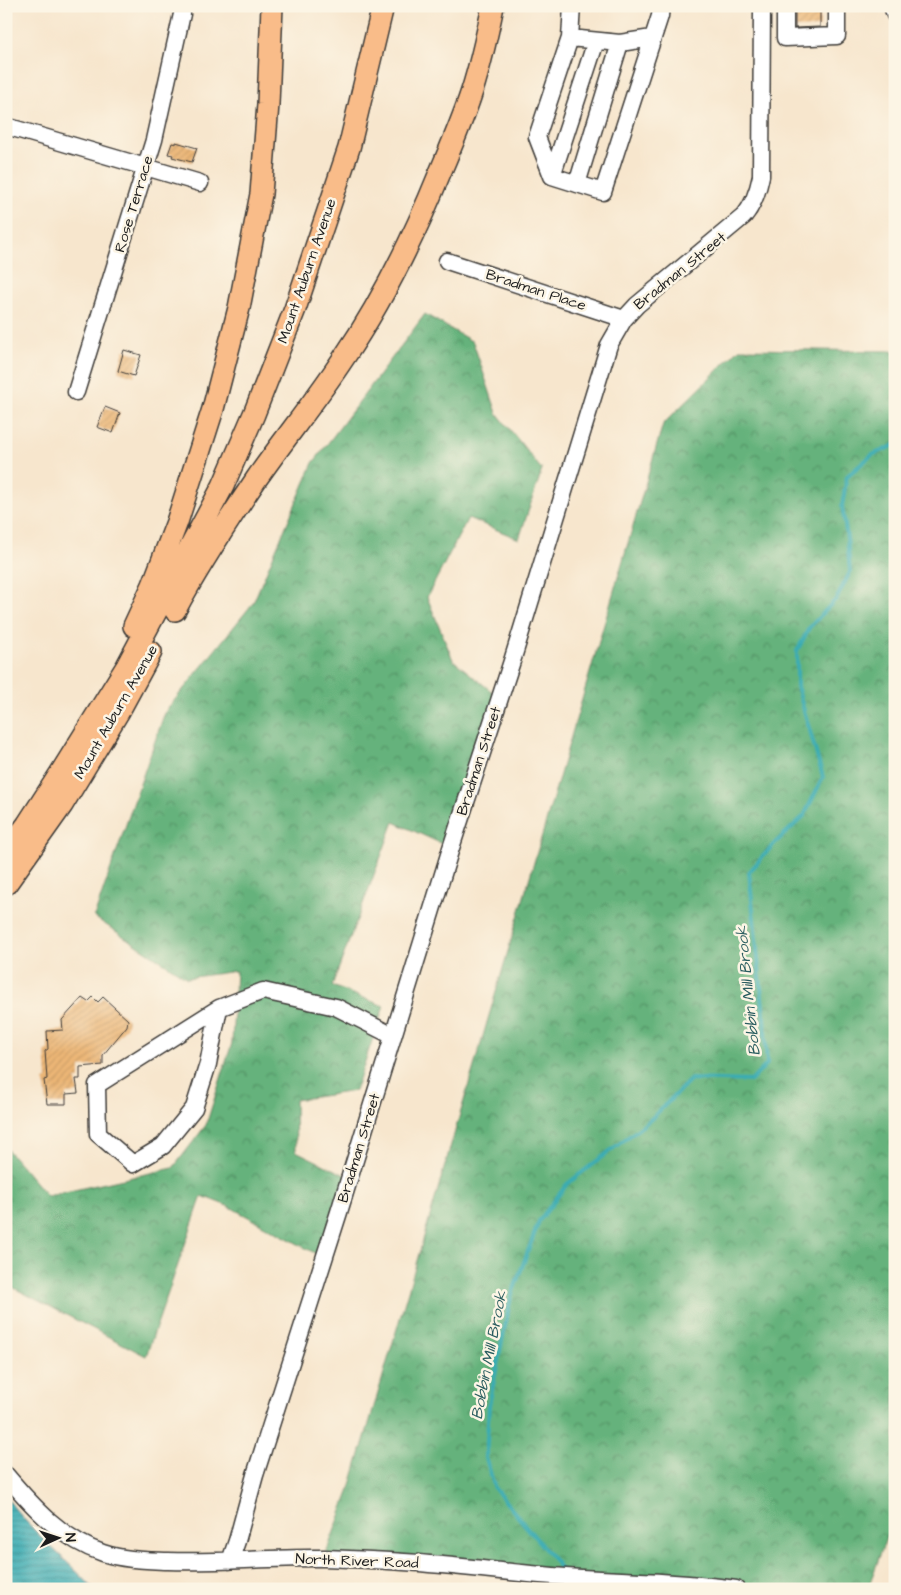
<svg xmlns="http://www.w3.org/2000/svg" width="901" height="1595" font-family="'Architects Daughter',sans-serif">
  <style>
    .forest { fill: url(#forest-crowns); stroke: #40674c }
    .water { fill: url(#water-rules); stroke: #2b6468 }
    .lines { fill: none; stroke-linecap: round; stroke-linejoin: round }
    .stream { stroke: #3aacb3; stroke-width: 4 }
    .building { fill: url(#building-hatch) }
    .minor-casing { stroke: #3d3a37; stroke-width: 19 }
    .major-casing { stroke: #3d3a37; stroke-width: 24 }
    .minor { stroke: #fff; stroke-width: 16 }
    .major { stroke: #f9bc89; stroke-width: 21 }
    .labels { text-anchor: middle; dominant-baseline: central; stroke-width: 5; stroke-linejoin: round; paint-order: stroke }
    .street-label { font-size: 15px; fill: #1c1c1c; stroke: #fcf5e5 }
    .water-label { font-size: 16px; font-style: italic; fill: #2a5d60; stroke: #fcf5e5 }
  </style>
  <defs>
    <pattern id="forest-crowns" width="20" height="18" patternUnits="userSpaceOnUse" patternTransform="scale(1.25)"><rect width="20" height="18" fill="#65b27b"/><path d="M2 6a3 3 0 1 1 6 0M12 15a3 3 0 1 1 6 0" fill="none" stroke="#529064"/></pattern>
    <pattern id="water-rules" width="6" height="5" patternUnits="userSpaceOnUse" patternTransform="scale(1.25)"><rect width="6" height="5" fill="#3aacb3"/><path d="M0 2.5h6" fill="none" stroke="#308b91"/></pattern>
    <pattern id="building-hatch" width="6" height="6" patternUnits="userSpaceOnUse" patternTransform="scale(1.25)"><rect width="6" height="6" fill="#ecb676"/><path d="M-1 1l2-2M0 6l6-6M5 7l2-2" fill="none" stroke="#ca9c66"/></pattern>
  </defs>
  <rect width="100%" height="100%" fill="#fcf5e5"/>
  <filter id="ink" filterUnits="userSpaceOnUse"><feTurbulence type="fractalNoise" baseFrequency=".02" numOctaves="2"/><feDisplacementMap in="SourceGraphic" scale="10" xChannelSelector="R" yChannelSelector="G"/><feConvolveMatrix kernelMatrix="1 2 1 2 8 2 1 2 1" color-interpolation-filters="sRGB"/></filter>
  <filter id="wash" filterUnits="userSpaceOnUse"><feTurbulence type="fractalNoise" baseFrequency=".0096" numOctaves="4" result="noise"/><feDisplacementMap in="SourceGraphic" scale="20" xChannelSelector="R" yChannelSelector="G"/><feGaussianBlur stdDeviation="1.12" result="paint"/><feColorMatrix in="noise" values="0 0 0 0 0 0 0 0 0 0 0 0 0 0 0 0 0 1.4 0 .05"/><feComposite in="paint" operator="in"/></filter>
  <g filter="url(#wash)">
    <rect width="100%" height="100%" fill="#f7e6cd"/>
    <path class="forest" d="M425,314l48,28 24,71 45,57 -23,69 -51,-21 -41,79 26,63 47,38 -49,150 -57,-26 -62,164 52,20 -29,85 -60,9 1,51 53,26 -25,81 -94,-51 -28,-11 -56,160 -140,-72v-136l41,48 126,-28 33,-43 26,-82 4,-72 -49,7 -93,-61 71,-205 88,-109 60,-140z
      M739,349l156,2v1162l-27,76h-203l-341,-31 24,-63 315,-1071z"/>
    <path class="water" d="M6,1497c25,34 59,61 88,92h-88z"/>
    <g class="lines">
      <path class="stream" d="M562,1571l-8,-11 -59,-71 -9,-31 3,-53 22,-108 28,-76 28,-37 83,-64 41,-41 60,2 16,-17 -3,-48 -15,-144 26,-29 29,-27 19,-39 -26,-91v-35l12,-23 28,-30 13,-26 -3,-34 -5,-32 5,-30 25,-21 23,-10"/>
    </g>
    <g id="blocks">
      <path class="building" d="M795,6h25v21l-25,1z
        M176,142l21,6 -5,14 -20,-5 1,-2 -5,-1 4,-11 4,1z
        M124,350l17,5 -7,21 -16,-5z
        M105,407l15,6 -7,20 -16,-6z
        M93,997l5,5 5,-5 25,23 -1,6 -24,29v10l-23,2v12h-4l2,14 -12,1v10h-19l-3,-24 3,-1 -2,-28 3,-2 -1,-18 16,-1 -1,-10 20,-22 6,4z"/>
    </g>
  </g>
  <g filter="url(#ink)">
    <use href="#blocks" fill-opacity="0" stroke="#3d3a37" stroke-width="1"/>
    <g class="lines">
      <defs>
        <path id="minor" d="M785,6v32l52,-2v-30
          M892,6l3,9
          M570,38l2,-32
          M652,38l-32,5 -50,-5 -33,99 15,39 51,16 57,-176 1,-10
          M6,126l194,57
          M552,176l44,-135
          M577,184l43,-141
          M447,261l177,58
          M76,392l78,-252 28,-126
          M219,1008l-122,77 1,49 35,30 30,-18 31,-38 14,-44 11,-56 44,-17 73,16 57,29
          M6,1475c27,32 57,65 97,78 21,7 43,7 65,8 52,2 104,-4 156,-3 27,1 54,2 80,4 50,3 99,10 149,14 61,5 122,4 183,13
          M230,1561l7,-20 18,-66 84,-263 112,-364 62,-190 96,-313 15,-26 13,-14 107,-89c10,-12 14,-25 17,-40l1,-170"/>
        <path id="major" d="M175,610c24,-45 53,-89 82,-132 28,-40 59,-78 86,-119 39,-57 70,-120 96,-184 12,-28 24,-56 33,-84 9,-28 15,-56 21,-85
          M134,626l19,-41 24,-63 36,-113 26,-101 22,-114 7,-90 4,-98
          M6,853l21,-28 33,-51 67,-108 96,-180 31,-72 41,-105 33,-98 21,-63 34,-142
          M6,884l56,-79 57,-94 32,-59"/>
      </defs>
      <use href="#minor" class="minor-casing"/>
      <use href="#major" class="major-casing"/>
      <use href="#minor" class="minor"/>
      <use href="#major" class="major"/>
    </g>
  </g>
  <g class="labels">
    <g class="street-label">
      <text transform="translate(134 204) rotate(-73)">Rose Terrace</text>
      <text transform="translate(307 271) rotate(-71)">Mount Auburn Avenue</text>
      <text transform="translate(680 271) rotate(-39)">Bradman Street</text>
      <text transform="translate(536 290) rotate(18)">Bradman Place</text>
      <text transform="translate(116 712) rotate(-60)">Mount Auburn Avenue</text>
      <text transform="translate(479 761) rotate(-72)">Bradman Street</text>
      <text transform="translate(359 1148) rotate(-73)">Bradman Street</text>
      <text transform="translate(357 1561) rotate(2)">North River Road</text>
    </g>
    <g class="water-label">
      <text transform="translate(748 991) rotate(-96)">Bobbin Mill Brook</text>
      <text transform="translate(489 1355) rotate(-79)">Bobbin Mill Brook</text>
    </g>
  </g>
  <rect width="901" height="1595" fill="none" stroke="#fcf5e5" stroke-width="25"/>
  <g transform="translate(58 1538) rotate(87)" stroke="#fcf5e5" stroke-width="4" paint-order="stroke">
  <path d="M0-4L9 19L0 12L-9 19Z" fill="#1c1c1c"/>
  <text y="-8" font-size="14" font-weight="bold" text-anchor="middle" fill="#1c1c1c">N</text>
  </g>
</svg>
